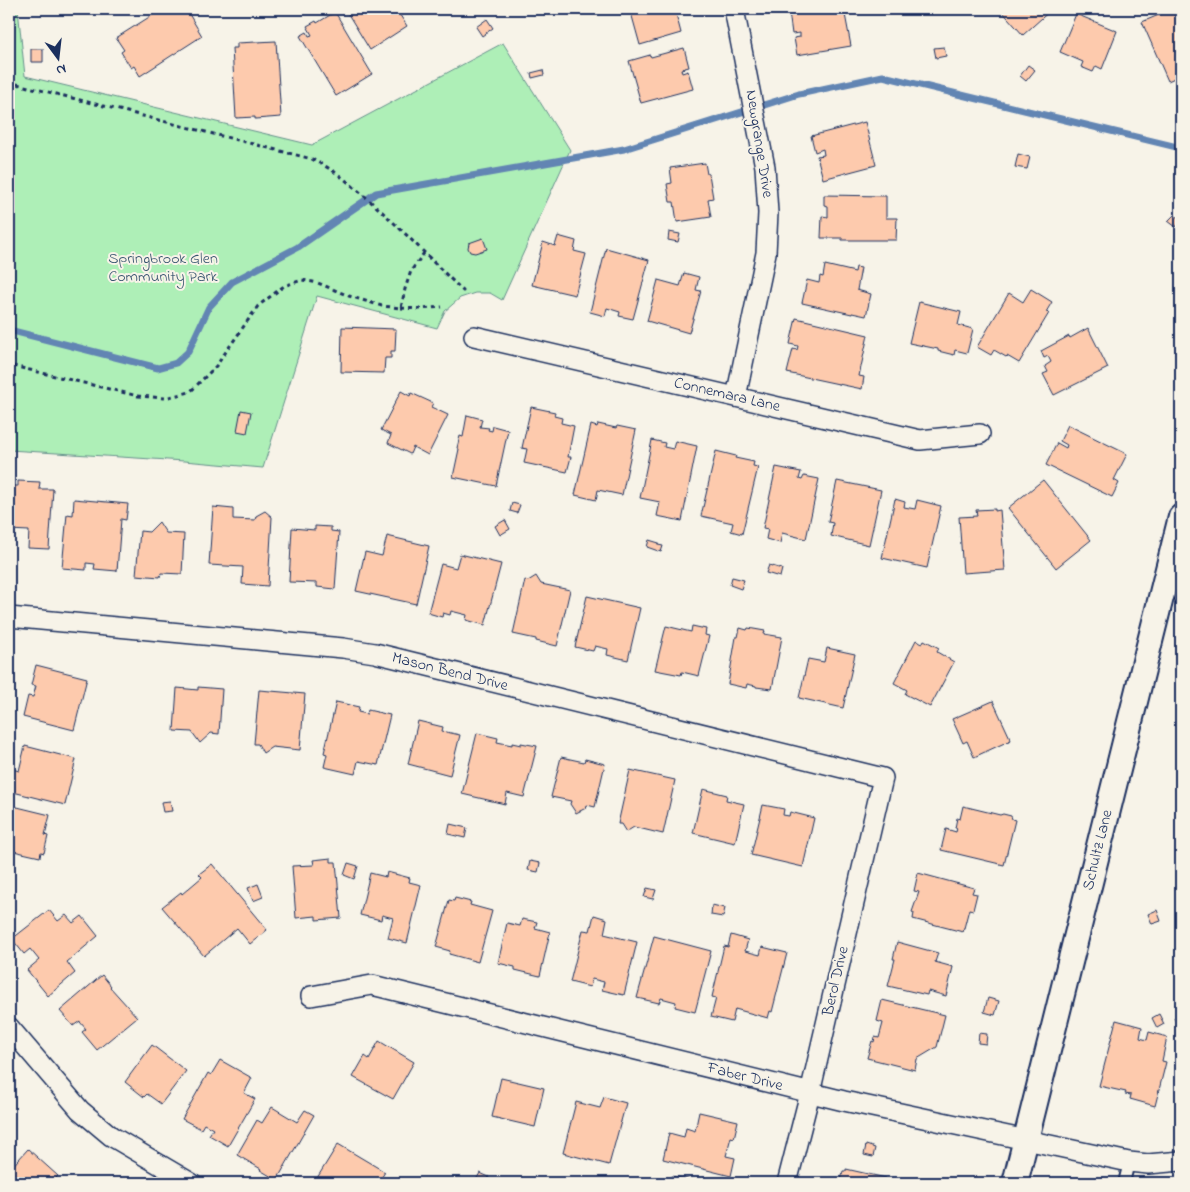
<svg xmlns="http://www.w3.org/2000/svg" width="1190" height="1192" font-family="'Indie Flower',sans-serif">
  <style>
    .green { fill: #aeefb7; stroke: #648f8a }
    .lines { fill: none; stroke-linecap: round; stroke-linejoin: round }
    .stream { stroke: #6285b3; stroke-width: 7 }
    .building { fill: #fdcaad; stroke: #1b2f5e }
    .service-casing { stroke: #1b2f5e; stroke-width: 14 }
    .minor-casing { stroke: #1b2f5e; stroke-width: 22 }
    .tertiary-casing { stroke: #1b2f5e; stroke-width: 28 }
    .path { stroke: #1b2f5e; stroke-width: 3; stroke-dasharray: 4 4; stroke-linecap: butt }
    .service { stroke: #f7f3e8; stroke-width: 10 }
    .minor { stroke: #f7f3e8; stroke-width: 19 }
    .tertiary { stroke: #f7f3e8; stroke-width: 24 }
    .labels { text-anchor: middle; dominant-baseline: central; stroke-width: 4; stroke-linejoin: round; paint-order: stroke }
    .street-label { font-size: 16px; fill: #1b2f5e; stroke: #f7f3e8 }
    .park-label { font-size: 16px; fill: #385570; stroke: #f7f3e8 }
  </style>
  <rect width="100%" height="100%" fill="#f7f3e8"/>
  <filter id="ink" filterUnits="userSpaceOnUse"><feTurbulence type="fractalNoise" baseFrequency=".02" numOctaves="2"/><feDisplacementMap in="SourceGraphic" scale="10" xChannelSelector="R" yChannelSelector="G"/><feConvolveMatrix kernelMatrix="1 2 1 2 8 2 1 2 1" color-interpolation-filters="sRGB"/></filter>
  <g filter="url(#ink)">
    <path class="green" d="M9,9h9l7,67 287,69 191,-102 67,107 -68,150 -12,-7h-15l-15,5 -15,13 -8,17 -120,-32 -54,172 -79,-7 -175,-11z"/>
    <g class="lines">
      <path class="stream" d="M9,330l149,38 18,-5 12,-11 21,-45 23,-25 66,-35 78,-54 248,-44 175,-55 84,-18 298,72"/>
    </g>
    <path class="building" d="M162,9h26l3,4 -2,1 13,22 -62,40 -6,-10 -3,2 -10,-16 3,-2 -8,-12z
      M345,9h51l11,17 -37,24z
      M630,9h47l1,4 -2,1 5,19 -41,12z
      M807,9h37l7,37 -54,9 -3,-17 6,-1v-4l-8,1 -3,-22z
      M1000,9h52l-29,26z
      M1173,9h3l1,2 4,-2v66l-13,6 -26,-59z
      M335,12l37,62 -36,22 -36,-60 7,-4 2,4 3,-1 -5,-9 9,-5 1,2z
      M1076,14l41,17 -15,38 -6,-3 -3,6 -12,-5 2,-5 -23,-10z
      M487,19l6,9 -11,8 -6,-9z
      M276,41l5,76 -26,2v-2l-19,1 -4,-70h5v-5z
      M944,47l2,9 -10,2 -2,-10z
      M684,48l5,19 -8,2 1,4 6,-2 5,18 -52,14 -12,-42 21,-6 1,2z
      M31,49h12v13h-12z
      M1028,65l7,5 -9,11 -6,-5z
      M543,70l1,5 -12,3 -1,-5z
      M865,122l11,43 -53,14 -6,-23 7,-1 -1,-6 -8,3 -4,-16z
      M1018,154l12,3 -3,12 -12,-2z
      M705,163l2,11h2l4,24 -5,1 3,18 -34,5 -3,-20h-4l-3,-18 5,-1 -2,-15z
      M824,195l62,1v22h11l-1,22h-54v-2h-21l1,-22 6,1v-11l-4,-1z
      M1174,215l7,5 -5,7 -8,-6z
      M669,232l11,2 -2,8 -10,-2z
      M558,236l18,5 -2,10 12,3 -11,41 -43,-10 11,-43 12,4z
      M483,238l4,11 -12,4 -5,-1 -2,-4 1,-5z
      M606,248l43,12 -16,59 -14,-3 1,-4 -13,-4 -2,8 -15,-4z
      M825,265l30,7 1,-5 5,1 -4,22 14,4 -5,22 -14,-3v1l-50,-11 5,-23 12,3 1,-7 3,1z
      M684,273l15,4 -3,13 5,1 -12,42 -42,-12 11,-41 22,6z
      M1031,289l21,13 -6,10 3,1 -30,50 -12,-7 -1,1 -12,-7 -3,5 -14,-8 32,-54 14,9z
      M919,302l42,10 -3,13 15,4 -6,24 -12,-3 -1,5 -16,-4v-2l-29,-6z
      M796,318l72,17 -9,41 5,1 -2,12 -75,-16 6,-24 4,1 1,-4 -8,-2z
      M342,327l54,2 -1,22h-4v7h-6l-1,15 -43,-1z
      M1088,328l20,40 -54,27 -11,-21 5,-2 -3,-6 6,-4 -3,-6 -4,2 -3,-7 28,-15 1,2z
      M401,391l9,5 1,-3 22,10 -2,4 17,8 -20,40 -15,-8 -3,7 -22,-11 3,-8 -10,-5z
      M531,407l24,5 -1,4 8,2 -1,5 13,3 -6,31h3l-4,15 -43,-9 3,-14 -5,-1z
      M241,410l10,2 -4,21 -10,-2z
      M467,415l15,4 -2,8 9,1 -1,2 4,1 1,-5 15,4 -12,56 -43,-9 6,-28 -2,-1 3,-12 3,1z
      M598,424l18,4 1,-2 19,4 -14,65 -24,-5 -2,10 -21,-5 16,-70 6,2z
      M1068,425l59,29 -13,26 5,3 -7,14 -66,-32 11,-22 9,5 1,-3 -7,-4z
      M652,440l13,3 -1,4 9,2 2,-8 22,5 -15,75 -25,-5 3,-14 -20,-4z
      M716,451l20,5 -1,2 19,4 -1,4 5,1 -16,67 -11,-3 2,-8 -32,-7z
      M776,467l25,5 -2,7 3,1 2,-4 15,3 -13,60 -24,-6 -2,10 -14,-4 2,-10 -5,-1z
      M1043,480l48,60 -35,28 -48,-60z
      M18,481l22,1 -1,7h14l-4,60 -21,-1 1,-17 -20,-1v-44h9z
      M837,481l44,9 -12,55 -38,-9 2,-13 -5,-1z
      M74,499l54,5 -2,16 -5,-1 -4,52 -23,-2 1,-5 -9,-1v7l-24,-2 5,-54 6,1z
      M895,499l10,3 -1,5 11,2 2,-9 24,6 -14,62 -45,-10z
      M512,503l8,2 -3,8 -7,-2z
      M213,507l20,2v10l22,1 1,-4 9,-5 7,6 -4,69 -26,-2 1,-17 -34,-2z
      M995,509v2l5,-1 5,60 -42,3 -4,-56 18,-1 -1,-6z
      M505,520l5,9 -10,6 -5,-9z
      M159,522l7,11 18,1 -2,40 -21,-1 -1,4 -24,-2 4,-44 9,1z
      M315,526l16,1v4l8,1 -4,57 -18,-2v-4l-28,-1 3,-54 23,2z
      M387,536l42,10 -13,58 -60,-13 9,-39 17,4z
      M649,540l10,3 -1,2 5,1 -2,6 -14,-5z
      M460,554l41,10 -16,61 -19,-5 1,-5 -16,-4 -1,4 -7,-2 -1,4 -14,-4 13,-49 15,4z
      M769,565l13,4 -2,8 -14,-4z
      M536,576l5,8 29,6 -13,56 -21,-5v-2l-23,-5 12,-54 3,1z
      M732,577l12,3 -3,9 -11,-4z
      M587,596l53,12 -12,52 -21,-5 1,-6 -13,-3 -2,5 -18,-4z
      M666,626l25,6 1,-6 14,3 -1,6 4,1 -10,40 -17,-4 -1,3 -26,-5z
      M740,628l7,2 1,-2 17,3 -1,3 18,3 -10,52 -16,-2v-1l-9,-2 -1,4 -18,-4 8,-47h2z
      M916,640l6,4 2,-4 15,8 -2,4 17,10 -24,45 -25,-13 2,-4 -13,-7z
      M827,648l28,6 -12,54 -44,-10 9,-39 16,3z
      M36,665l51,13 -13,52 -51,-13 5,-21 5,1 3,-11 -5,-1z
      M198,687l24,2 -3,45 -8,-1 -11,10 -8,-11 -18,-1 3,-43 21,2z
      M259,690l46,4 -5,56 -28,-3 -9,6 -5,-9h-4z
      M993,701l18,39 -37,17 -7,-16 -4,2 -11,-24z
      M336,702l23,5 -1,5 9,2 1,-4 22,5 -12,50 -20,-4 -3,13 -31,-7 3,-13 -3,-1z
      M418,721l25,6 -1,4 18,4 -10,40 -42,-11z
      M477,733l21,5 -1,4 15,3v-2l9,2v-2l16,3 -13,51 -17,-4 -2,11 -43,-10z
      M25,746l51,13 -11,46 -56,-14v-23l10,3z
      M561,757l23,5 1,-3 20,5 -10,43 -8,-2 -1,3 -10,5 -6,-9 1,-3 -20,-4z
      M630,770l45,10 -12,54 -29,-7 -8,5 -5,-8h-3z
      M703,789l24,6 -1,5 18,4 -9,39 -42,-10z
      M170,801l2,10 -9,1 -2,-10z
      M9,805l41,10 -5,20 3,1 -4,17 -3,-1 -1,5 -31,-7z
      M763,805l21,4 -1,6 6,1 1,-4 24,6 -11,49 -52,-12z
      M963,806l37,9 3,-1 8,2 1,3 3,1 -11,45 -63,-15 5,-21 10,3 1,-4h-2l2,-10 3,1z
      M450,824l17,4 -2,10 -17,-4z
      M331,858v4h5l5,56 -25,2v-4l-20,2 -4,-52 22,-1 -1,-5z
      M530,861l10,2 -2,9 -10,-2z
      M348,863l10,3 -4,13 -10,-4z
      M212,864l55,66 -17,14 -13,-16 -33,28 -42,-49 19,-15 1,2 20,-17 -3,-3z
      M387,872l23,6 -1,4 12,3 -14,58 -19,-5 5,-20 -11,-3 -1,5 -21,-5 10,-42 16,4z
      M918,873l56,15 -2,5 5,1 -4,16 -4,-1 -6,23 -50,-13 1,-6 -2,-1 7,-20 -5,-1z
      M258,884l5,13 -10,4 -5,-13z
      M647,888l9,2 -3,9 -9,-2z
      M455,898l16,4 -1,3 22,6 -14,51 -29,-8 1,-3 -14,-4 13,-47 5,1z
      M712,905l13,3 -2,9 -12,-2z
      M49,910l9,11 8,-6 7,8 9,-7 16,20 -31,26 8,11 -27,23 -21,-26 12,-10 -9,-11 -6,5 -12,-15z
      M1157,910l4,11 -9,3 -4,-10z
      M594,915l13,4 -3,15 33,8 -13,53 -22,-5 2,-8 -12,-3 -2,8 -20,-5 13,-52 7,1z
      M522,919l15,3 -2,6 15,4 -10,44 -25,-6v-3l-17,-4 9,-40 13,3z
      M731,935l17,5 -3,11 15,4 2,-8 25,6 -15,59 -2,-1 -2,7 -33,-9 -3,13 -21,-5 5,-19 -4,-1 12,-51 4,1z
      M654,936l57,15 -16,61 -20,-5 1,-5 -15,-4 -2,5 -22,-5z
      M897,942l41,11 -3,9 18,5 -7,29 -18,-5 -1,4 -39,-9 7,-27h-2z
      M102,975l9,11 -1,1 27,30 -40,33 -15,-18 4,-3 -6,-7v-1l-7,5 -13,-15z
      M988,998l11,3 -4,14 -11,-3z
      M882,1000l63,15 -8,32 -20,12 -2,11 -48,-12 5,-17 2,1 1,-5 4,1 4,-15 -6,-2z
      M1159,1014l5,10 -7,4 -5,-10z
      M1181,1014v18l-7,-14z
      M1116,1020l26,7 -2,11 7,2 2,-8 18,5 -5,24 4,1 -11,44 -25,-7 1,-4 -6,-1 1,-2 -27,-6z
      M979,1033l8,1 -1,10 -8,-1z
      M379,1041l35,21 -21,37 -40,-22 12,-21 4,3z
      M152,1045l34,26 -25,33 -14,-10 -3,3 -19,-15z
      M220,1060l32,18 -8,15 11,6 -27,47 -19,-11 4,-6 -9,-5 -3,5 -19,-10 26,-46 3,2z
      M501,1078l43,10 -9,39 -43,-10z
      M604,1097l22,6 -17,62 -46,-12 13,-51 24,6z
      M272,1107l25,15 8,-12 9,5 -37,65 -17,-10 1,-1 -24,-14 20,-35 5,3z
      M699,1112l39,9 -4,17 -3,-1 -5,19 9,2 -4,18 -68,-17 6,-26 15,4 2,-9 9,3z
      M338,1144l47,28 -7,11h-64z
      M866,1145l9,3 -2,9 -9,-2z
      M28,1149l30,27 -2,2 2,2 -2,3h-47v-13z
      M846,1169l40,9 -1,5h-42v-2h-2l2,-10h3z
      M480,1173l9,4 -3,6h-12z
      M671,1176l38,7h-40z"/>
    <g class="lines">
      <defs>
        <path id="service" d="M1124,1183l5,-21"/>
        <path id="minor" d="M734,9l31,158 3,46 -2,40 -30,144
          M474,336l446,104 60,-6
          M9,617l334,31 32,5 508,125 -73,315 -23,90
          M311,996l61,-11 472,116 285,61 19,2 33,-3
          M9,1027l71,83 31,26 80,47"/>
        <path id="tertiary" d="M1015,1183l166,-666"/>
      </defs>
      <use href="#service" class="service-casing"/>
      <use href="#minor" class="minor-casing"/>
      <use href="#tertiary" class="tertiary-casing"/>
      <path class="path" d="M9,82l303,77c9,5 19,10 27,16 45,35 84,77 124,116l-39,-38 -13,18 -6,18 -4,19 -19,-2 -33,-10 -31,-13 -16,-3 -18,6 -26,20 -42,60 -26,26 -25,6 -27,-2 -129,-31
        M401,308l20,1 21,-2"/>
      <use href="#service" class="service"/>
      <use href="#minor" class="minor"/>
      <use href="#tertiary" class="tertiary"/>
    </g>
  </g>
  <g class="labels">
    <g class="street-label">
      <text transform="translate(759 144) rotate(81)">Newgrange Drive</text>
      <text transform="translate(727 395) rotate(13)">Connemara Lane</text>
      <text transform="translate(450 672) rotate(14)">Mason Bend Drive</text>
      <text transform="translate(1098 850) rotate(-76)">Schultz Lane</text>
      <text transform="translate(836 981) rotate(-77)">Berol Drive</text>
      <text transform="translate(745 1077) rotate(14)">Faber Drive</text>
    </g>
    <g class="park-label">
      <text x="163" y="259">Springbrook Glen<tspan x="163" dy="18">Community Park</tspan></text>
    </g>
  </g>
  <rect width="1190" height="1192" fill="none" stroke="#f7f3e8" stroke-width="30"/>
  <rect x="15" y="15" width="1160" height="1162" fill="none" stroke="#1b2f5e" stroke-width="2" filter="url(#ink)"/>
  <g transform="translate(58 58) rotate(165)" stroke="#f7f3e8" stroke-width="4" paint-order="stroke">
  <path d="M0-4L9 19L0 12L-9 19Z" fill="#1b2f5e"/>
  <text y="-8" font-size="14" font-weight="bold" text-anchor="middle" fill="#1b2f5e">N</text>
  </g>
</svg>
